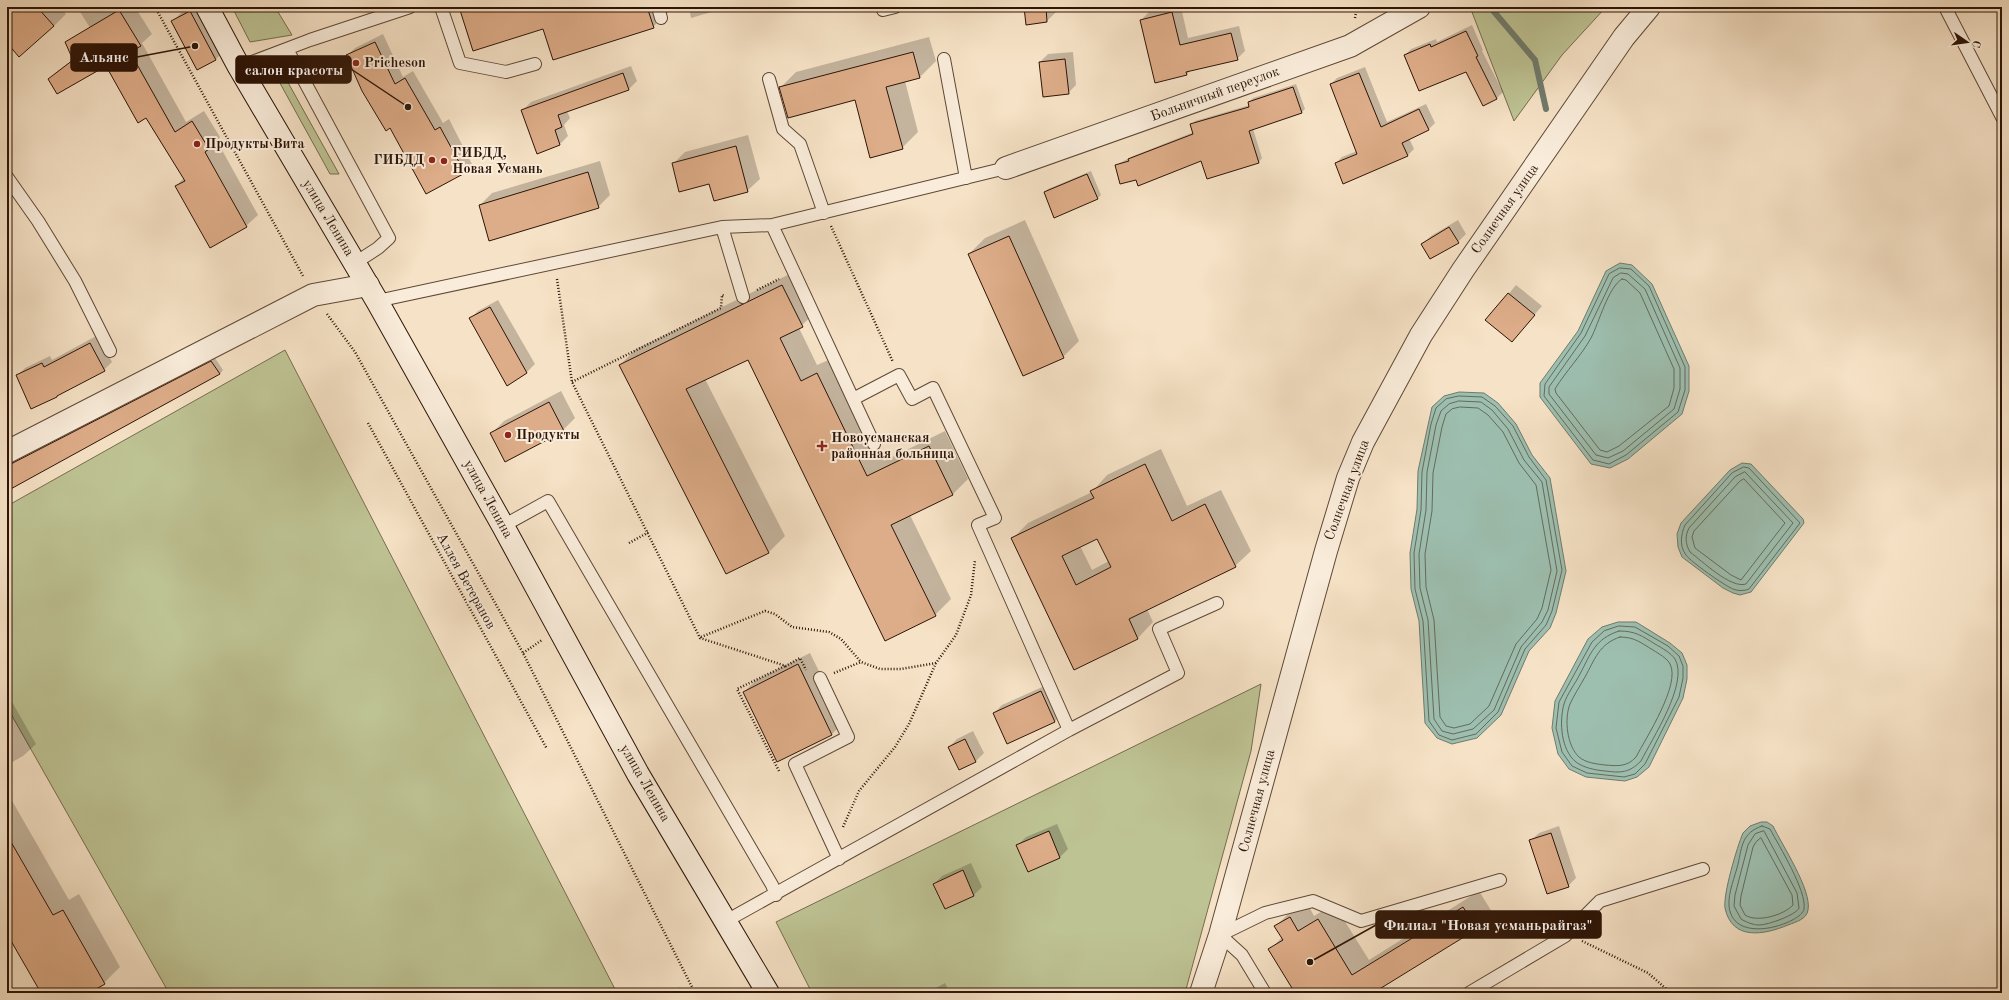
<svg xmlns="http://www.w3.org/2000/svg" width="2009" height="1000" font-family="'Old Standard TT',serif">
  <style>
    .green { fill: #bec394; stroke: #766c4e }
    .water { fill: #9dbfb0; stroke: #707b6c }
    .shadow { fill: #0003; fill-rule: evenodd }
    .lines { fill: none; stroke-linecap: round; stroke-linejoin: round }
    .shore { stroke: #656a5c; stroke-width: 1 }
    .stream { stroke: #707b6c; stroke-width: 6 }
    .building { fill: #ddac88; stroke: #2d1407; fill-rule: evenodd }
    .service-casing { stroke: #5f4837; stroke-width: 14 }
    .minor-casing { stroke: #5f4837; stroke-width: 24 }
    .tertiary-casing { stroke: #5f4837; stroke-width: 24 }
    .secondary-casing { stroke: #2d1407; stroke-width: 24 }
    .path { stroke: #2d1407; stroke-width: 2.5; stroke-dasharray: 1 2; stroke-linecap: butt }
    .service { stroke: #f9ecda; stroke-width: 12 }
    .minor { stroke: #f9ecda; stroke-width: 22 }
    .tertiary { stroke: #f9ecda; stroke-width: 22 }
    .secondary { stroke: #f9ecda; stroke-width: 22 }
    .poi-dot { fill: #8f2418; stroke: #f9ecda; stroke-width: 1.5 }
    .labels { text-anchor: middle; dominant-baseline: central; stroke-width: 4; stroke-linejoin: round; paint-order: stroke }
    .poi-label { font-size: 14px; font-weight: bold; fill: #2d1407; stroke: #f9ecda; text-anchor: start }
    .street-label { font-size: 14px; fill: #2d1407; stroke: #f9ecda }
    .leader { fill: none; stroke: #2d1407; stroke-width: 1.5 }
    .callout-dot { fill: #2d1407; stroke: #f9ecda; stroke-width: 1.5 }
    .callout { fill: #2d1407; stroke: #2d1407; stroke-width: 1.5 }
    .callout-label { font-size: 15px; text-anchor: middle; font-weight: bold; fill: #fff }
  </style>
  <rect width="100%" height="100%" fill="#f6e2c6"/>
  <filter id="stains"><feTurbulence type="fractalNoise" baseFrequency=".005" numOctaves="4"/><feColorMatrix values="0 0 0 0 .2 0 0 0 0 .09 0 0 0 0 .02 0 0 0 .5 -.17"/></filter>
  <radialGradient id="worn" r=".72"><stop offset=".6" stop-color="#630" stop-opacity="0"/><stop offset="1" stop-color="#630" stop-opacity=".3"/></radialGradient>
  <path class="green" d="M232,7h43l17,28 -42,7z
    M1470,7h136l-44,48 -48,66z
    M276,61l63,113h-9l-60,-109z
    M285,350l332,643h-448l-162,-286v-201z
    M1261,684l-10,67 -66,242h-373l-36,-71z"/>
  <path class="water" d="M1620,263l12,2 20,19 37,82v25l-7,23 -54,45 -18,9 -19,-4 -51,-67v-14l38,-52 28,-60z
    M1459,392l25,1 14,10 18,21 16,31 18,23 16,93 -10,42 -6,15 -21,23 -28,64 -24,23 -25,6 -15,-6 -12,-15 -6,-102 -8,-32 -1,-36 7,-44 1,-38 14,-64 12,-11z
    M1742,463l9,1 52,55 1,4 -53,69 -11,3 -7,-2 -10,-5 -41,-31 -4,-10 -1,-13 4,-11 49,-53z
    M1618,622h18l34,21 12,10 5,12v14l-4,19 -34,69 -12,10 -12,4 -39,-4 -17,-8 -11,-15 -6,-26 3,-27 33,-62 14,-12z
    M1761,822h6l6,4c9,19 39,64 35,84 -1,9 -12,12 -20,15 -24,10 -56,16 -63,-17 -2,-14 12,-61 18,-75l7,-7z"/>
  <path class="shadow" d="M7,7h53l6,7 -12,12 -47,15z
    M77,7h58l17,27 -10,9 44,79 18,-11 16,26 -3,4 41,74 -12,11 -70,-40 8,-8z
    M192,7h8l24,44 -8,8 -43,-38 8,-8z
    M460,7h208l1,4 -16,16h-109z
    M689,7h29v1l-3,3 -24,7z
    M1025,7h34v2l-12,12 -20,3z
    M1171,7h10l7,31 51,-12 6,25 -8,8 -46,11 -4,4 -46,-54 8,-8z
    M1472,25l11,25 -1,1 21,41 -6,6 -14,7 -17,-35 -61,-15 6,-6 25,-10 1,3z
    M383,34l20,43 10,-6 30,52 6,-4 23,45 -8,8 -73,-45 -44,-71 8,-8z
    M2002,36v12l-4,-8z
    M929,37l7,24 -16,16 -15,4 13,51 -16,16 -47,-49 -75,-11 16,-16z
    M88,49l-38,30 8,-8z
    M1073,52l3,33 -8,8 -28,-31 8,-8z
    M631,66l6,15 -8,8 -62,22 3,7 -6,7 4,11 -8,8 -37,-34 8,-8z
    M1365,67l22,55 39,-18 9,19 -6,6 -20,9 5,11 -6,6 -72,8 6,-6 15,-6 -26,-67 6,-6z
    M1296,84l9,25 -4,4 -48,16 9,29 -3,4 -57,-2 -65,19 -21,-14 17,-9 61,-24 -2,-7 3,-4 55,-16 -1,-3 4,-4z
    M748,135l12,44 -13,12 -37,-8 -37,-19 12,-12z
    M600,161l10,34 -12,12 -118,-2 12,-12z
    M1091,171l10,24 -4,4 -52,-7 3,-3z
    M1025,220l54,121 -16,16 -94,-103 16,-16z
    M1458,220l8,14 -8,8 -35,2 8,-8z
    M798,270l20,40 -19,18 18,37 16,-7 51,103 61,-30 23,48 -16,16 -42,20 41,84 -16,16 -187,-256 -43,20 80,157 -16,16 -43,21 -106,-208 16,-16z
    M1516,285l26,21 -30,35 -25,-21z
    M498,300l37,64 -8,8 -20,12 -37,-65 8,-8z
    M98,335l14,27 -8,8 -43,22 -4,4 -40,-20 8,-8 25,-12 2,4z
    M215,358l8,12 -3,4 -213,115v-24z
    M561,391l14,27 -12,12 -71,3 12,-12z
    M1161,449l26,57 34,-16 30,61 -16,15 -88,43 6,13 -15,16 -63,30 -63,-129 16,-16 64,-31 15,-17zM1098,537l11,24 -17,9 -12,-24z
    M810,653l34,69 -12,12 -55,27 -33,-69 12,-12z
    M1049,684l14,29 -8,8 -61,-8 8,-8z
    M7,693l29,51 -13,12 -16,9z
    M973,731l11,22 -8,8 -16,8 -11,-22 8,-8z
    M7,792l62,108 10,-6 41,73 -16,16 -17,10h-45l-35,-61z
    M1057,824l11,25 -8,8 -42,-12 8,-8z
    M1559,826l17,52 -8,8 -38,-45 9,-8z
    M971,863l11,24 -8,8 -40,-11 8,-8z
    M1479,891l13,21 -16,16 -104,65h-76l-26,-43 12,-13 -6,-11 16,-16 14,-9 8,15 20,-12 35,56z
    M945,983l5,10h-23z
    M680,987l4,6h-13z"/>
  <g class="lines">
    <path class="shore" d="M1620,268l11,1 18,17 36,81v23l-7,22 -52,43 -17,9 -16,-4 -49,-64 1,-12 36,-51 28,-59z
      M1621,273l7,1 17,15 35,79v21l-6,20 -51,42 -15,7 -12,-3 -47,-61v-7l36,-51 28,-58z
      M1622,279l4,1 14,13 34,76v19l-5,18 -50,40 -12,6 -7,-2 -44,-57 -1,-4c11,-18 26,-33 36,-51 8,-15 17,-51 31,-59z
      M1459,396l23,1 13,9 18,20 16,31 17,23 16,90 -10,41 -6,14 -21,24 -27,63 -22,22 -24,6 -13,-5 -10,-14 -6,-100 -8,-32 -1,-36 7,-43 1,-38 9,-48 5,-16 10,-9z
      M1459,401l22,1 11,8 16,19 16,31 18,22 15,89 -9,39 -6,12 -21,25 -27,63 -21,19 -20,5 -11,-3 -8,-12 -6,-99 -8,-32 -1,-34 7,-44 1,-38 9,-47 5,-14 8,-7z
      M1460,407l18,1 10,7 15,17 16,31 17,22 15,85 -9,38 -5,11 -21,25 -27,62 -19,18 -16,4 -8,-2 -6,-9 -6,-97 -8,-33 -1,-33 7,-43 1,-38 9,-46 4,-13 6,-5z
      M1744,467l5,1 51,55 -51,66c-5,2 -11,2 -16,0 -8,-3 -42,-27 -47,-34 -7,-9 -5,-21 -1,-30l47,-52z
      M1745,472l48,51 -47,61c-15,5 -44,-23 -56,-32 -5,-9 -5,-16 -1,-24l46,-51z
      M1744,479l41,44 -44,57 -10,-5 -36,-27 -3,-11 2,-6 45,-49z
      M1619,626l16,1 33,19 11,10 4,10v12l-4,19 -34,67 -10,10 -11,3 -37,-4 -15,-7 -10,-14 -6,-24 3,-26 33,-60 12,-11z
      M1619,631c17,0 23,5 36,13 7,4 16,9 20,15 14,24 -23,80 -34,102 -12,12 -20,12 -36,10 -10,-1 -21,-3 -29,-9 -15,-12 -17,-40 -12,-58 3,-10 11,-20 16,-30 11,-21 15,-35 39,-43z
      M1620,637c15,0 21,6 33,13 6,4 14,8 17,14 11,20 -24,74 -34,93 -9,10 -18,9 -31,8 -8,-1 -19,-2 -26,-8 -12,-11 -15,-38 -9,-53 4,-9 10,-18 15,-27 10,-18 14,-33 35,-40z
      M1762,826l8,3c9,17 37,62 34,80 -2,14 -71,38 -75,-3 -1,-14 6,-29 9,-42 4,-18 4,-31 24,-38z
      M1764,831l33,62 2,15c-3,7 -31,17 -40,17 -6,0 -13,-3 -18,-6l-7,-13 1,-11 13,-50 7,-11z
      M1761,838l31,57 1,10c-9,10 -36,18 -48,10l-5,-10 1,-9 12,-49 3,-5z"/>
    <path class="stream" d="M1490,7l45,53 11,49"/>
  </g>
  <path class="building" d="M7,7h30l17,19 -35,31 -12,-14z
    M459,7h188l7,21 -101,32 -10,-31 -70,22z
    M1024,7h22l1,15 -21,3z
    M119,10l22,36 -11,6 45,80 17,-11 17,28 -4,3 42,75 -37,21 -35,-62 10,-5 -39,-63 -8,5 -32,-57 -49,28 -9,-15 25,-19 -8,-18z
    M190,11l26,49 -19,10 -26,-49z
    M1172,12l8,33 51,-12 7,27 -52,12 1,3 -32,8 -15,-63z
    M1466,31l12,25 -2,1 21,42 -14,7 -17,-34 -47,19 -15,-36 26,-11 1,3z
    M375,42l20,42 10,-6 30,52 5,-3 25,46 -39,21 -36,-66 -4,3 -24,-40 -16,-36z
    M913,52l7,26 -34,9 17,62 -33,9 -15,-58 -67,18 -9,-31z
    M1065,59l4,35 -26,3 -4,-35z
    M623,73l6,17 -71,25 4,12 -7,3 5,15 -23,9 -16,-44z
    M1359,73l22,54 38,-18 10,21 -27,13 6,13 -65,28 -8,-21 22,-9 -27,-70z
    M1293,87l9,26 -53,18 10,32 -52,16 -6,-18 -63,25 -2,-6 -16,4 -5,-19 14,-4 -1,-2 65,-25 -3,-10 59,-17 -1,-5z
    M736,146l12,46 -34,9 -5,-17 -30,8 -7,-29z
    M588,172l11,36 -110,33 -10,-36z
    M1087,174l11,25 -44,19 -10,-26z
    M1449,227l10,16 -29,16 -9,-15z
    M1009,236l55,122 -41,18 -55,-122z
    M782,285l21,42 -23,11 21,43 16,-8 50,103 62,-30 24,49 -62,30 45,91 -51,25 -137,-281 -62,29 83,164 -43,21 -107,-209z
    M1508,293l27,22 -23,27 -27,-22z
    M490,307l37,66 -20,13 -38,-68z
    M90,343l15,28 -48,25v1l-26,12 -15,-34 26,-12 2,4z
    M211,361l9,13 -213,117v-25z
    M549,402l15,29 -59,31 -15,-29z
    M1145,464l27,57 33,-17 31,63 -107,52 9,20 -64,31 -63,-132 83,-40 -4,-7zM1097,539l14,28 -35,18 -14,-29z
    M798,664l34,71 -55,27 -34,-70z
    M1041,691l14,31 -48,22 -14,-31z
    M965,739l11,23 -17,8 -11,-23z
    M1049,831l11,27 -32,14 -12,-27z
    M1551,833l18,54 -22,7 -18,-54z
    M7,835l46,80 10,-5 42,74 -16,9h-48l-34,-59z
    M963,870l11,26 -29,13 -12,-25z
    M1463,907l14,22 -104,64h-78l-27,-44 15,-9 -9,-14 16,-9 8,14 20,-12 34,56z"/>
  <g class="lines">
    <defs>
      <path id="service" d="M441,7l19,56 46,9 29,-8
        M658,7l3,11
        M882,7l1,3 12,-3
        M1945,7l57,110
        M287,49l102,189 -11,10 -23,15
        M944,59l22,119
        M239,67l71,-27 100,-33
        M769,79l14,50 17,15 24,69
        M7,177l31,44 37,60 35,70
        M772,225l234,-57
        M722,227l21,70
        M377,301l345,-74 50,-2 81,174 46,-24 13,24 21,-11 62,130 -17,7 91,205 -343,191
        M853,399l21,45
        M503,526l45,-25 224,384 4,10
        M820,678l28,59 -53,27 44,95
        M1069,730l109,-57 -19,-44 58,-26
        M1265,993l-23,-38 -22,-20 45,-22 48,-12 48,20 139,-41
        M1469,993l96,-57 35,-35 103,-32"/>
      <path id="minor" d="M1006,168l344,-122 69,-39
        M7,452l306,-157 55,-10"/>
      <path id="tertiary" d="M1201,993l19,-58 106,-384 22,-73 15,-36 58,-107 42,-65 161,-233 25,-30"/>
      <path id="secondary" d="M207,7l32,60 138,234 126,225 135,248 130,219"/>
    </defs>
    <use href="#service" class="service-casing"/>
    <use href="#minor" class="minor-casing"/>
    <use href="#tertiary" class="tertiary-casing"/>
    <use href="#secondary" class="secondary-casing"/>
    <path class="path" d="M155,7l148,269
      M1355,18l2,-11
      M831,226l62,136
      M557,279l15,103 128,256 86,28 14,-8 6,12
      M757,290l22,-11
      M327,314l28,38 168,301 172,340
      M572,382l149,-74 1,-13 3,1
      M368,423l179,326
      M629,543l20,-11
      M701,637l64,-26 10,3 17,13 37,5 12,7 20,23
      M523,653l19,-13
      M834,673l27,-11 19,7h21l35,-6 20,-28 15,-40 4,-35
      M779,771l-42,-82 48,-23
      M843,827l16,-36 36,-44 14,-23 27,-61
      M1582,941l66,32 23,20"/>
    <use href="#service" class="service"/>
    <use href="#minor" class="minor"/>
    <use href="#tertiary" class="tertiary"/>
    <use href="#secondary" class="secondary"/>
  </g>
  <g class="poi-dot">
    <circle cx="356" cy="63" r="4"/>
    <circle cx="197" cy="144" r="4"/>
    <circle cx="432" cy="160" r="4"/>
    <circle cx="444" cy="161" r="4"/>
    <circle cx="508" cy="435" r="4"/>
    <path d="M820 440h4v4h4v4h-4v4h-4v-4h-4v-4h4z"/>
  </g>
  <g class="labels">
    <g class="poi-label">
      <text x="364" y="63">Pricheson</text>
      <text x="205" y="144">Продукты Вита</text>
      <text x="452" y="153">ГИБДД,<tspan x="452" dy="16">Новая Усмань</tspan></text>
      <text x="424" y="160" text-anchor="end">ГИБДД</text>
      <text x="516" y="435">Продукты</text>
      <text x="831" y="438">Новоусманская<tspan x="831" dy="16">районная больница</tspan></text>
    </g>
    <g class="street-label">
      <text transform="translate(1215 94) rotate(-20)">Больничный переулок</text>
      <text transform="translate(1505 209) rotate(-55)">Солнечная улица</text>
      <text transform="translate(328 218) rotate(59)">улица Ленина</text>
      <text transform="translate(1347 490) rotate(-70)">Солнечная улица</text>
      <text transform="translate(488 499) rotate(61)">улица Ленина</text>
      <text transform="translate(466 581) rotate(61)">Аллея Ветеранов</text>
      <text transform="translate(645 783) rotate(60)">улица Ленина</text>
      <text transform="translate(1257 801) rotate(-75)">Солнечная улица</text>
    </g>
  </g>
  <path class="leader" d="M195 46L137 57M408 107L351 69M1310 962L1376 925"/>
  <g class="callout-dot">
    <circle cx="195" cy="46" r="4"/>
    <circle cx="408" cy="107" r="4"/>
    <circle cx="1310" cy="962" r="4"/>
  </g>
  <g class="callout">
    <rect x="71" y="44" width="66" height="27" rx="4"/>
    <rect x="236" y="56" width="115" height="27" rx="4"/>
    <rect x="1376" y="911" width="225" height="27" rx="4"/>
  </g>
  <g class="callout-label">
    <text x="104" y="62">Альянс</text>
    <text x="294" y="75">салон красоты</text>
    <text x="1488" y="930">Филиал "Новая усманьрайгаз"</text>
  </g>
  <rect width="2009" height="1000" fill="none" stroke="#f6e2c6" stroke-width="24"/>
  <rect x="8" y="8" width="1993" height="984" fill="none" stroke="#2d1407" stroke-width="2"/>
  <rect x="12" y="12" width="1985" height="976" fill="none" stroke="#2d1407"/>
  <g transform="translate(1967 42) rotate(103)" stroke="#f9ecda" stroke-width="3" paint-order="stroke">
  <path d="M0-3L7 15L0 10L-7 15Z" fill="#2d1407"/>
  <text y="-6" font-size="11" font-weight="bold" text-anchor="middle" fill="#2d1407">С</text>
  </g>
  <rect width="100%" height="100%" filter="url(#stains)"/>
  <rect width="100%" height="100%" fill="url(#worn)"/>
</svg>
